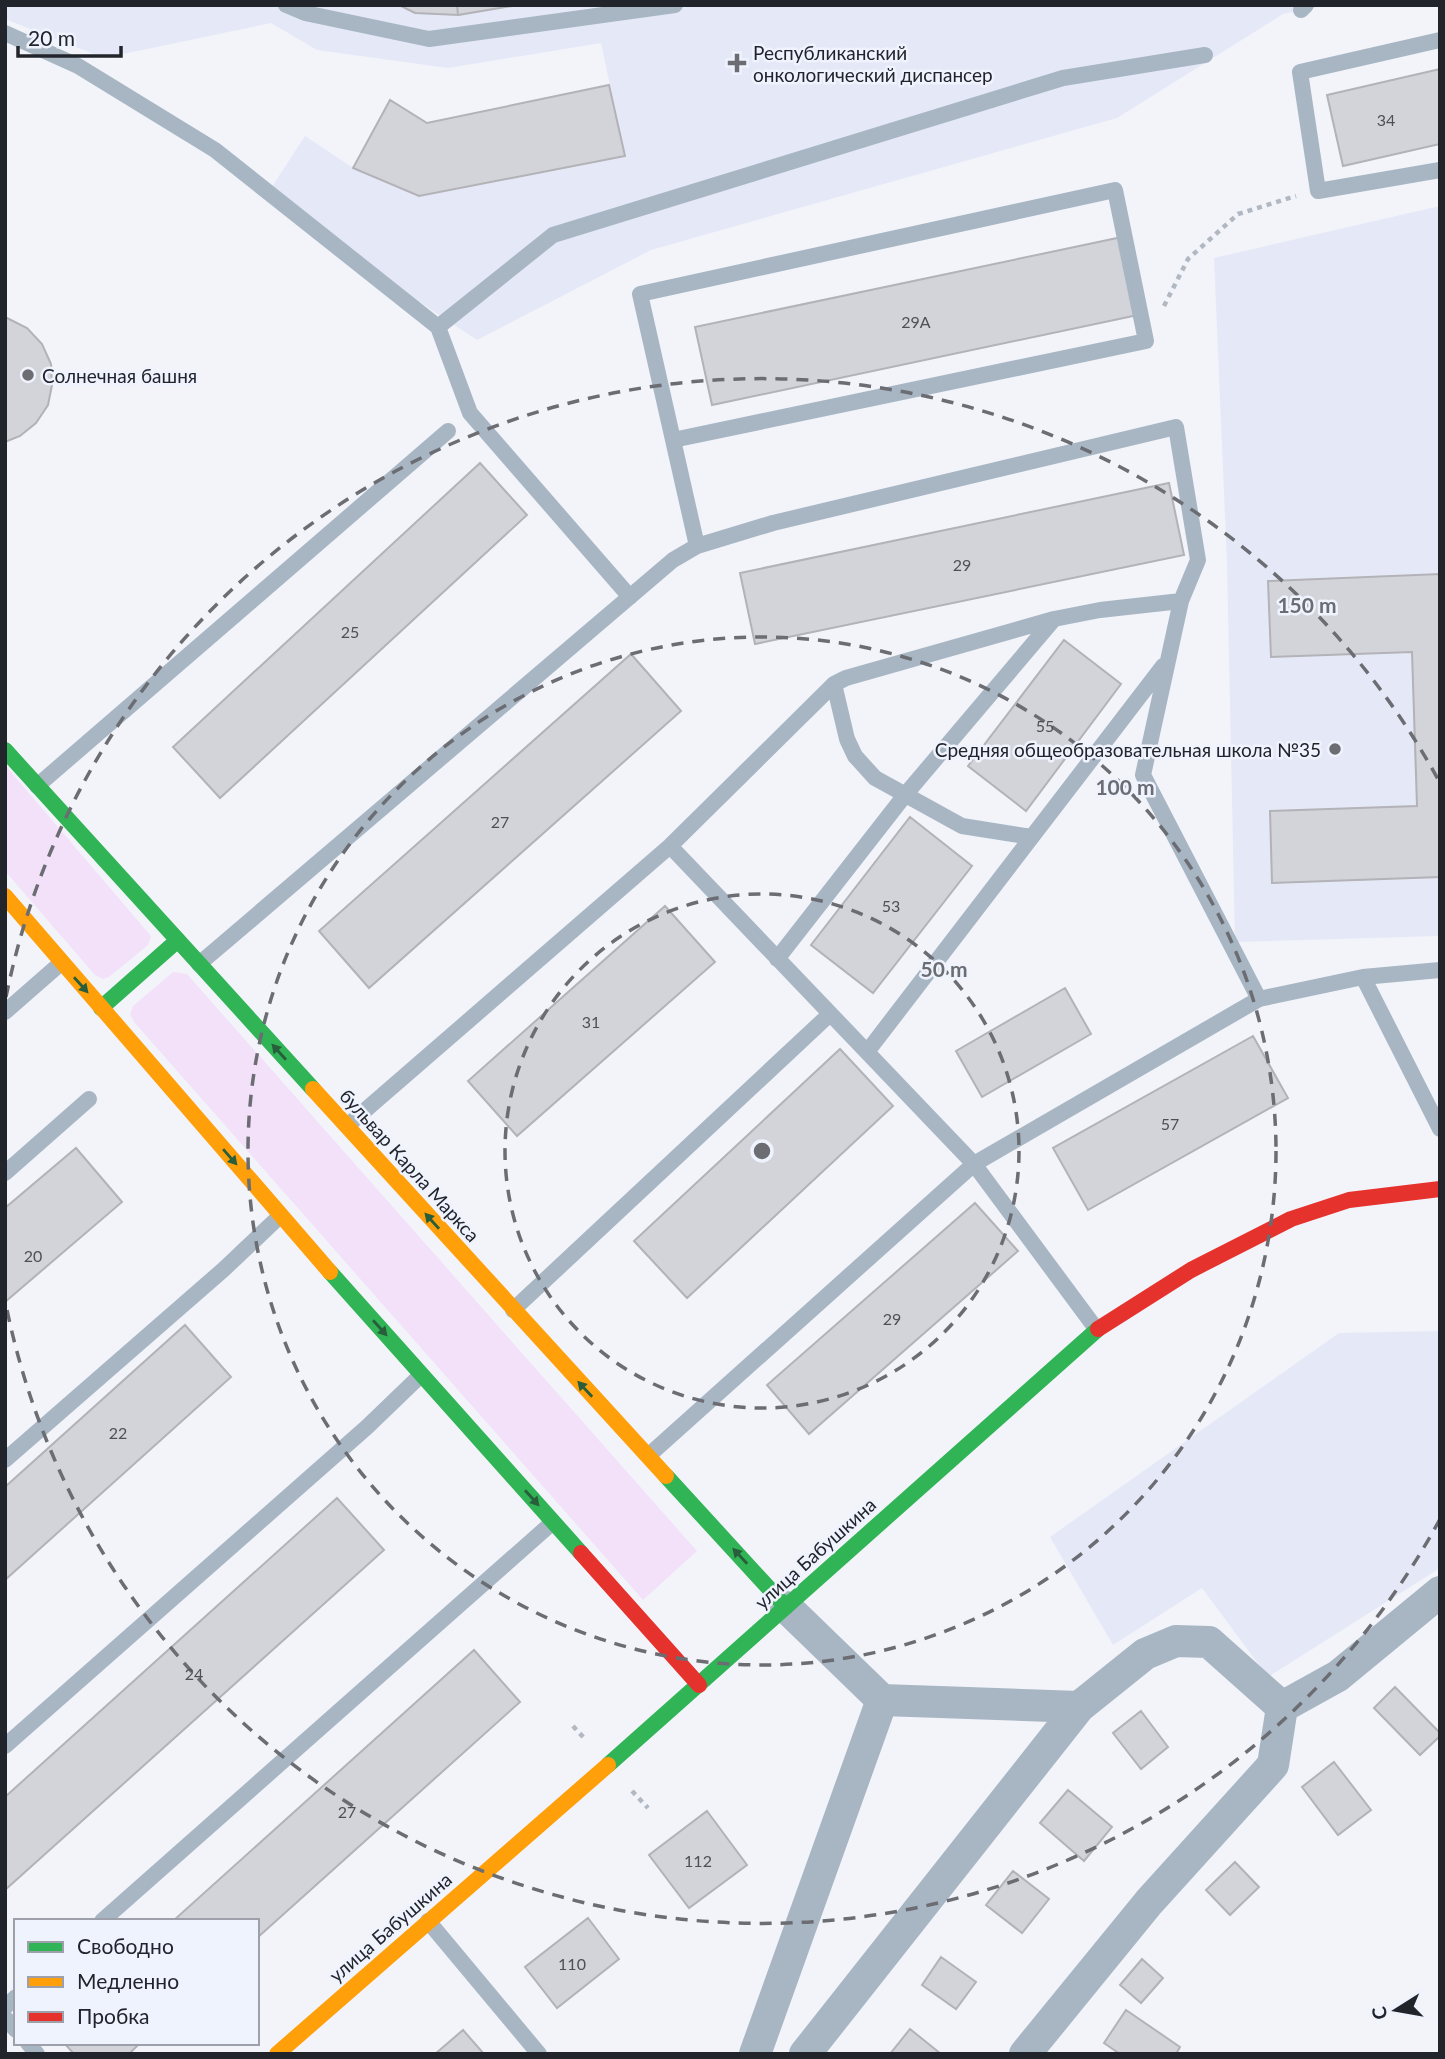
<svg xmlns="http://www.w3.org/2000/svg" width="1445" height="2059" font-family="Lato,sans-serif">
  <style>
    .built { fill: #e5e9f7 }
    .green { fill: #f3e1fa }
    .building { fill: #d3d4da; stroke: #b2b2b7; stroke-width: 2 }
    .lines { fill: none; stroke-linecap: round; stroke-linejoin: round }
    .path { stroke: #b1b8c2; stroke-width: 4.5; stroke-dasharray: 5 5; stroke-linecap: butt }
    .lane { stroke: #a8b6c4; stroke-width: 16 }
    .street { stroke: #a8b6c4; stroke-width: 32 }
    .fast { stroke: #30b455; stroke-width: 16 }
    .slow { stroke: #ff9f0a; stroke-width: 16 }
    .jam { stroke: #e5322d; stroke-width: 16 }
    .oneway { fill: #285e3c }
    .ring { fill: none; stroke: #6b6d73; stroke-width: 3.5; stroke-dasharray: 12 9 }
    .poi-dot { fill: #6b6d73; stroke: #eff3fe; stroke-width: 2.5 }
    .labels { text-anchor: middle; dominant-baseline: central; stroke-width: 5; stroke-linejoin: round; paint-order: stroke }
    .number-label { font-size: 16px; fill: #4e5057 }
    .poi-label { font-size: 19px; fill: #22242b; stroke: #eff3fe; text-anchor: start }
    .street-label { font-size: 19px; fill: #22242b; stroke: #eff3fe }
    .centre { fill: #6b6d73; stroke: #eff3fe; stroke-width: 3.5 }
    .ring-label { font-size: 21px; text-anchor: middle; font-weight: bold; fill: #6b6d73; stroke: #eff3fe; stroke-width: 5; stroke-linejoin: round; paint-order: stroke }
  </style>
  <rect width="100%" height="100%" fill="#f2f4fa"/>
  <path class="built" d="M5,5h1322l-44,9 -166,104 -466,132 -174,90 -213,-141 41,-63 48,32 66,28 206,-40 -24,-113 -153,25 -131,-18 -46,-27 -167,35 -99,-39z
    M1440,206v730l-205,6 -8,-379 -13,-305z
    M1440,1331v237l-172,109 -66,-89 -89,57 -63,-108 289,-204z"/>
  <path class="green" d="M5,765l146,171 -3,9 -39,32 -6,2 -8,-4 -90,-104z
    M173,972l14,2 510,577 -54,49 -509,-578 -4,-8 3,-8z"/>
  <path class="building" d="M399,5h58l1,10 -43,-2z
    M457,5h61l-60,10z
    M1440,69v75l-97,22 -16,-71z
    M609,85l16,71 -206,40 -66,-28 37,-68 37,23z
    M1122,237l16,78 -426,90 -17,-78z
    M5,317l22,11 15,16 9,20 1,21 -4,20 -12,18 -16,13 -15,6z
    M480,463l47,52 -307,283 -47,-51z
    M1169,483l15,72 -429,89 -15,-71z
    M1440,574v303l-168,6 -2,-72 147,-5 -5,-154 -141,5 -3,-76z
    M1064,640l57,44 -95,127 -58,-45z
    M631,654l50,57 -312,277 -50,-57z
    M910,817l62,49 -99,127 -62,-48z
    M665,906l50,56 -198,174 -49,-55z
    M1065,988l26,46 -109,63 -26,-46z
    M1253,1036l35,62 -200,112 -35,-62z
    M840,1049l53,57 -206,192 -53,-57z
    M76,1148l46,54 -117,100v-94z
    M975,1203l43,48 -209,183 -42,-49z
    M185,1325l46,52 -226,203v-93z
    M337,1498l47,52 -379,340v-93z
    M474,1650l46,52 -263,236v-17h-84z
    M1395,1687l45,46v3l-20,19 -46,-47z
    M1141,1711l27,36 -27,22 -28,-36z
    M1334,1762l37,48 -33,25 -36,-48z
    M1068,1790l44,37 -28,34 -44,-38z
    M707,1811l40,54 -58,43 -40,-53z
    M1235,1862l24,25 -29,28 -24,-25z
    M1013,1871l36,28 -27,34 -36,-28z
    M588,1918l31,41 -62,49 -32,-41z
    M941,1957l35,25 -20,27 -34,-24z
    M1142,1959l21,19 -22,25 -21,-18z
    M1126,2010l54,37 -4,7h-56l-16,-11z
    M910,2029l31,25h-51z
    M463,2030l21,24h-49z
    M64,2043h76l-11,11h-55z"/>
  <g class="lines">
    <path class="path" d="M1164,306l24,-47 50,-45 58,-18
      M573,1726l11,12
      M632,1791l16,17"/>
    <path class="lane" d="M286,5l19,8 124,26 246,-34
      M1301,10l5,-5
      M5,33l73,33 137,84 223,177 32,86 160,184
      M1440,40l-140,32 18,119 122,-21
      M438,327l115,-92 510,-157 142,-23
      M673,440l473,-99 -31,-151 -475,104 57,252
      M834,684l13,55 8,17 20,22 87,48 70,11
      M37,786l411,-355
      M670,846l304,318 123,166
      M777,959l128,-164 149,-176
      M199,964l474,-404 24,-14 76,-23 403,-96 22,133 -17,41 -38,174 116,224 104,-22 77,-7
      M1363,977l77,152
      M5,1012l56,-49
      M867,1052l296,-386
      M347,1126l323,-280 164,-162 12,-6 208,-59 46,-9 81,-9
      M5,1173l84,-74
      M513,1310l317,-296
      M648,1456l326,-292 285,-165
      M5,1460l218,-190 57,-54
      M5,1746l362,-319 54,-52
      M102,1921l451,-399
      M428,1921l111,133
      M5,2007l11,-10
      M5,2018l11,12
      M28,2043l9,11"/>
    <path class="street" d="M786,1607l96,93 197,7 66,-53 31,-13 33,1 73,65 -9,58 -124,137 -124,152
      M1282,1707l56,-31 102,-84
      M755,2054l127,-354
      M805,2054l274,-347"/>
    <path class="fast" d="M5,750l308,339
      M101,1008l77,-68
      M330,1272l251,281
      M666,1476l120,131
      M608,1765l490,-436"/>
    <path class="slow" d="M5,896l325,376
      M313,1089l353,387
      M277,2054l331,-289"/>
    <path class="jam" d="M1098,1329l93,-59 100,-51 58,-19 91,-11
      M581,1553l118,132"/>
  </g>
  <defs><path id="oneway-solid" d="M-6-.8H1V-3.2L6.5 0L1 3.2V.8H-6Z" transform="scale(1.75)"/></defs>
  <g class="oneway">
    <use href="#oneway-solid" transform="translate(81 985) rotate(48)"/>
    <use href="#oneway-solid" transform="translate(279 1052) rotate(-132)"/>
    <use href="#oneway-solid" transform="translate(230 1157) rotate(49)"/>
    <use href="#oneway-solid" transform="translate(432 1221) rotate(-132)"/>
    <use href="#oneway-solid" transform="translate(380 1328) rotate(48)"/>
    <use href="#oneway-solid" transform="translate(585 1389) rotate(-133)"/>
    <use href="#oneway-solid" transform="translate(532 1498) rotate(48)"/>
    <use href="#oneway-solid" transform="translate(740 1556) rotate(-133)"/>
  </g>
  <g class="ring">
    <circle cx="762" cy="1151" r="257"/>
    <circle cx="762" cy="1151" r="514"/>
    <path d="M1440 1519A771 771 0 0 1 6 1305M6 997A771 771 0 0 1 1440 783"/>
  </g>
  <g class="poi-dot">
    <path d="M733.5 52.5h7v7h7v7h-7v7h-7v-7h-7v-7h7z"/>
    <circle cx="28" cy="375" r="7"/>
    <circle cx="1335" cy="749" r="7"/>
  </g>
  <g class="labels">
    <g class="number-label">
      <text x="1386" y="119">34</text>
      <text x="916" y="321">29А</text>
      <text x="962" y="564">29</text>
      <text x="350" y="631">25</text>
      <text x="1045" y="725">55</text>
      <text x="500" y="821">27</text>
      <text x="891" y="905">53</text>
      <text x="591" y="1021">31</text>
      <text x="1170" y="1123">57</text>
      <text x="33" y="1255">20</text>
      <text x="892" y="1318">29</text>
      <text x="118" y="1432">22</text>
      <text x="194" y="1673">24</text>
      <text x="347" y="1811">27</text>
      <text x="698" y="1860">112</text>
      <text x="572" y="1963">110</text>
    </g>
    <g class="poi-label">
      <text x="753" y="52">Республиканский<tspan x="753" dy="22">онкологический диспансер</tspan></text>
      <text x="42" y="375">Солнечная башня</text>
      <text x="1321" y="749" text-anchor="end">Средняя общеобразовательная школа №35</text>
    </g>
    <g class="street-label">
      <text transform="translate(410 1165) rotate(48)">бульвар Карла Маркса</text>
      <text transform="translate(815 1553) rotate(-42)">улица Бабушкина</text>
      <text transform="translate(390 1927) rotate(-41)">улица Бабушкина</text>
    </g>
  </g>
  <circle cx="762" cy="1151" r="10" class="centre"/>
  <g class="ring-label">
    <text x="1307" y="613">150 m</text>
    <text x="1125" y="795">100 m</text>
    <text x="944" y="977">50 m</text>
  </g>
  <rect width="1445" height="2059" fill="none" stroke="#22242b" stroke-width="14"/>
  <rect x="14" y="1919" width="245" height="126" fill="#eff3fe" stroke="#9da0aa" stroke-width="2"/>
  <rect x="28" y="1942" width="35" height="10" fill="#30b455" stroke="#9da0aa" stroke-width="2"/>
  <text x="77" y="1954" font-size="21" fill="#22242b">Свободно</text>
  <rect x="28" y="1977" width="35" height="10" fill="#ff9f0a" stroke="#9da0aa" stroke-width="2"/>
  <text x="77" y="1989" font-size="21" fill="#22242b">Медленно</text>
  <rect x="28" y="2012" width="35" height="10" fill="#e5322d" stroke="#9da0aa" stroke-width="2"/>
  <text x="77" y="2024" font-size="21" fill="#22242b">Пробка</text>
  <g transform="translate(1396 2010) rotate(259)" stroke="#eff3fe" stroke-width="5" paint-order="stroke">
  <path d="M0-5L12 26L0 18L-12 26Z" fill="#22242b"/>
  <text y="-10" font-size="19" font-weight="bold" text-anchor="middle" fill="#22242b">С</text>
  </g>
  <path d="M18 46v10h103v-10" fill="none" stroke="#22242b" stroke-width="3.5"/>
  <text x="28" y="46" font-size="21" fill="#22242b" stroke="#eff3fe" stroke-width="5" paint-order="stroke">20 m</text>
</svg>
